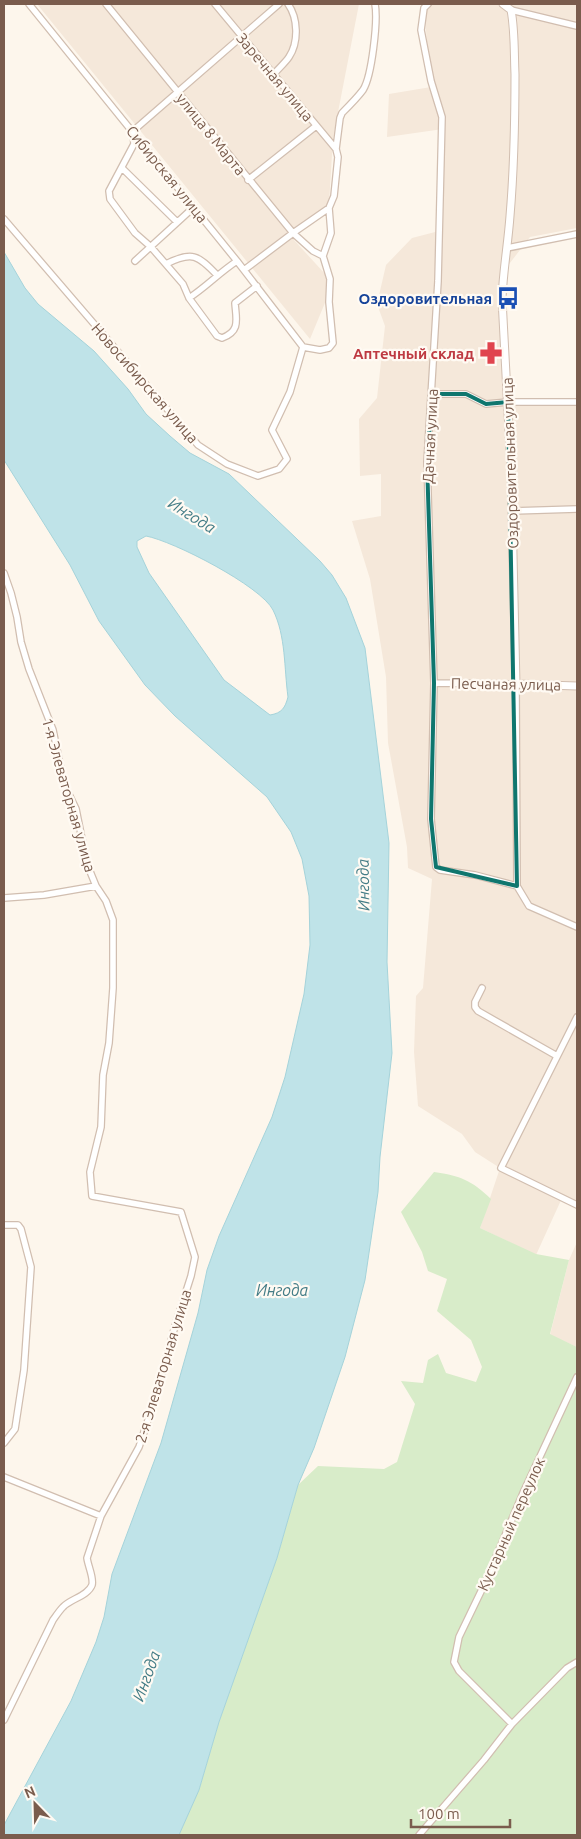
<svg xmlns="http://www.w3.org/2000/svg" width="581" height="1839" font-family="Ubuntu,sans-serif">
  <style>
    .residential { fill: #f5e8da }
    .green { fill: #d8ecc9 }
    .water { fill: #bfe3e8; stroke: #a5d3da; fill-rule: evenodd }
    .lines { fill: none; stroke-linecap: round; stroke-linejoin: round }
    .minor-casing { stroke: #d1beb0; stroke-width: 8 }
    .tertiary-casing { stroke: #d1beb0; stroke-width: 9 }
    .minor { stroke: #fff; stroke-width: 5.5 }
    .tertiary { stroke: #fff; stroke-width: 7 }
    .marked { fill: none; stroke: #0f766e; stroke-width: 4; stroke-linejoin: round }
    .labels { text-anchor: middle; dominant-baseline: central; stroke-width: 4.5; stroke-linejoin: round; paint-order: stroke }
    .street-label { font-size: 15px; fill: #7a5c4d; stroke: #fffaf3 }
    .transit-label { font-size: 15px; font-weight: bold; fill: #164399; stroke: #fffaf3; text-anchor: end }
    .health-label { font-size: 15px; font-weight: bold; fill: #be3a42; stroke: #fffaf3; text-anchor: end }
    .water-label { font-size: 16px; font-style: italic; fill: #437c86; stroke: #fffaf3 }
  </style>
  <rect width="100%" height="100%" fill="#fdf6ec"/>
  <path class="residential" d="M37,4h322l-26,134 -4,66 -31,22 -4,14 32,35 1,23 -17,41z
    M428,4h149v224l-47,9 -27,35 5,130h69v804l-15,-8 -26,57 -56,-27 20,-60 -25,-16 -13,-18 -44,-28 -4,-54 2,-56 7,-8 9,-109 -24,-11 -1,-21 -19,-104 -2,-66 -16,-98 -18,-58 29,-5v-42l-21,2 -1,-57 18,-21 8,-72 -8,-22 9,-39 26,-27 27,-7 4,-102 -56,8 2,-43 42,-7 -7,-79z
    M577,1242v105l-27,-12 19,-75z"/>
  <path class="green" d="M434,1172c27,4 37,8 57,27l-11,29 56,26 33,6 -19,74 27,13v488h-398l20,-45 20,-68 58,-164 21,-73 20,-19 66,3 13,-7 18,-58 -14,-23 22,2 5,-23 10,-6 8,19 30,9 6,-15 -11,-27 -34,-29 10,-32 -19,-8 -6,-19 -21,-40z"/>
  <path class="water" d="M4,252l21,36 13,16 56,47 34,38 18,25 24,22 20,17 39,21 91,87 12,14 14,23 19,50 24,195 -2,119 5,91 -12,104 -2,35 -13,88 -20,77 -31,91 -16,37 -21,73 -58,164 -20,68 -20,45h-175v-10l67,-124 25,-59 8,-25 8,-43 49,-131 37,-130 9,-43 12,-34 53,-119 13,-40 19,-83 6,-49 -1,-49 -7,-37 -11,-27 -24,-35 -92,-81 -30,-31 -46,-64 -29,-56 -66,-105zM146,536c27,5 115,50 127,74 13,26 11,58 15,87 -3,11 -6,16 -18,18l-46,-35 -75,-107 -12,-26v-6z"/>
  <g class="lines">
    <defs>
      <path id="minor" d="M29,4l208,257 66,86
        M106,4l187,229 20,18 10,5
        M215,4l121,145
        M428,4l-4,4 -3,22 10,51 11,36 -4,164 -11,181 7,221 -3,136 5,48 4,3 35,5 42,11 12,20 48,21
        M511,10l66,16
        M273,75c5,-6 12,-12 16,-18 10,-15 9,-39 -1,-53
        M122,168l54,53
        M248,180l68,-54
        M4,219l194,226 29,19 31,12 21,-7 8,-10 -15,-29 18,-38 13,-45 17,3 9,-2 4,-5 -4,-41 1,-23 -7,-23 8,-23 -2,-25
        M507,248l70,-14
        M135,261l59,-54
        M166,264c26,-13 32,-9 51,11
        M244,270l49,-37 36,-25 5,-12 4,-39 -2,-8 4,-31 2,-5c7,-7 15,-15 21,-23 9,-14 15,-70 12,-86
        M257,286l-22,17c1,16 6,28 -13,35l-5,-2 -28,-38 -6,-14 -32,-37 -16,-14 -25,-34 -1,-8 25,-47 -1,-13 146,-127
        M189,298c17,-11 31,-26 48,-37
        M432,394h34l20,10 22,-2h69
        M512,511l65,-2
        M4,573l7,20 6,24 4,25 8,27 24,61 11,54 12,25 11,55 9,22 10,15 7,19v68l-4,55 -6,32 -2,52 -11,45 2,24 89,16 14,45 -4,19 -16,50 -21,76 -15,45 -38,69 -14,42c1,8 7,20 5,27 -4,11 -22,14 -29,22 -4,4 -7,9 -10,13l-49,100
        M434,683l82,1 1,202
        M4,898l40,-3 52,-9
        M482,988l-7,14v5l3,4 79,45
        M577,1017l-76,151 76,37
        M4,1225h14l3,4 10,38 -7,103 -9,59 -11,14
        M4,1477l97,39
        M512,1724l55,-56 10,-6
        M419,1835l65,-75 28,-36 -53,-53 -5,-9 5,-25 26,-54 38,-90 54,-116"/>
      <path id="tertiary" d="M503,4l8,6c4,21 3,43 4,64 0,47 -1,95 -5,142 -2,28 -7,55 -8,83l9,170 5,215 61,2"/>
    </defs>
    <use href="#minor" class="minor-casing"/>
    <use href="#tertiary" class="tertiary-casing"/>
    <use href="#minor" class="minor"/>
    <use href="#tertiary" class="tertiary"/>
  </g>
  <path class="marked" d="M432,394h34l20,10 22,-2 9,484 -81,-19 -5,-48 3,-136 -7,-221z"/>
  <defs>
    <symbol id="bus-bare" viewBox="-9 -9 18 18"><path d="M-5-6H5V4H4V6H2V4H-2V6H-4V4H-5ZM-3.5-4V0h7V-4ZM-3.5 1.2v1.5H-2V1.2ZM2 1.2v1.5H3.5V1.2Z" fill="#1a4fb4" stroke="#fffaf3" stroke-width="2.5" paint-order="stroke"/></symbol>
    <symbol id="pharmacy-bare" viewBox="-9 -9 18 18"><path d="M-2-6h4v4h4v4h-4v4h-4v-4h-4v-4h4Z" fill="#e0444e" stroke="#fffaf3" stroke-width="2.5" paint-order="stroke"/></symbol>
  </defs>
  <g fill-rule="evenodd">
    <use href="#bus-bare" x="492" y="282" width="32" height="32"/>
    <use href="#pharmacy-bare" x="475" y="337" width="32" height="32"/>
  </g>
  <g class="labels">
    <g class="street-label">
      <text transform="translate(275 77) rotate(50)">Заречная улица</text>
      <text transform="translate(211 134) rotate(51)">улица 8 Марта</text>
      <text transform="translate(167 174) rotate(51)">Сибирская улица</text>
      <text transform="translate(145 383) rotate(49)">Новосибирская улица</text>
      <text transform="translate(430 436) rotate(-87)">Дачная улица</text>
      <text transform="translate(510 463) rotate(-92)">Оздоровительная улица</text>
      <text transform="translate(506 684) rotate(1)">Песчаная улица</text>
      <text transform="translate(69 795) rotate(74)">1-я Элеваторная улица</text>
      <text transform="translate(163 1366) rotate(-73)">2-я Элеваторная улица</text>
      <text transform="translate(511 1524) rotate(-66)">Кустарный переулок</text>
    </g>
    <g class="transit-label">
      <text x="492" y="298">Оздоровительная</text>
    </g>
    <g class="health-label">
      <text x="474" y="353">Аптечный склад</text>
    </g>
    <g class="water-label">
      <text transform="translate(192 515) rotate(32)">Ингода</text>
      <text transform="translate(363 885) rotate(-91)">Ингода</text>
      <text x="282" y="1290">Ингода</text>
      <text transform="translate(146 1676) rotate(-70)">Ингода</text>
    </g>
  </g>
  <rect width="581" height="1839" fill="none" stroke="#7a5c4d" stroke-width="10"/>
  <g transform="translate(35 1804) rotate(337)" stroke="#fffaf3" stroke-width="4" paint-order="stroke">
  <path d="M0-4L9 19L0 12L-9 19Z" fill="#7a5c4d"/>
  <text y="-8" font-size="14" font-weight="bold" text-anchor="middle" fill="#7a5c4d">N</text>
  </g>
  <path d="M411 1819v8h99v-8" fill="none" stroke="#7a5c4d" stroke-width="2.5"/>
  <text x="418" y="1819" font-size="15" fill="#7a5c4d" stroke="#fffaf3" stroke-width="4" paint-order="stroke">100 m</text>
</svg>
